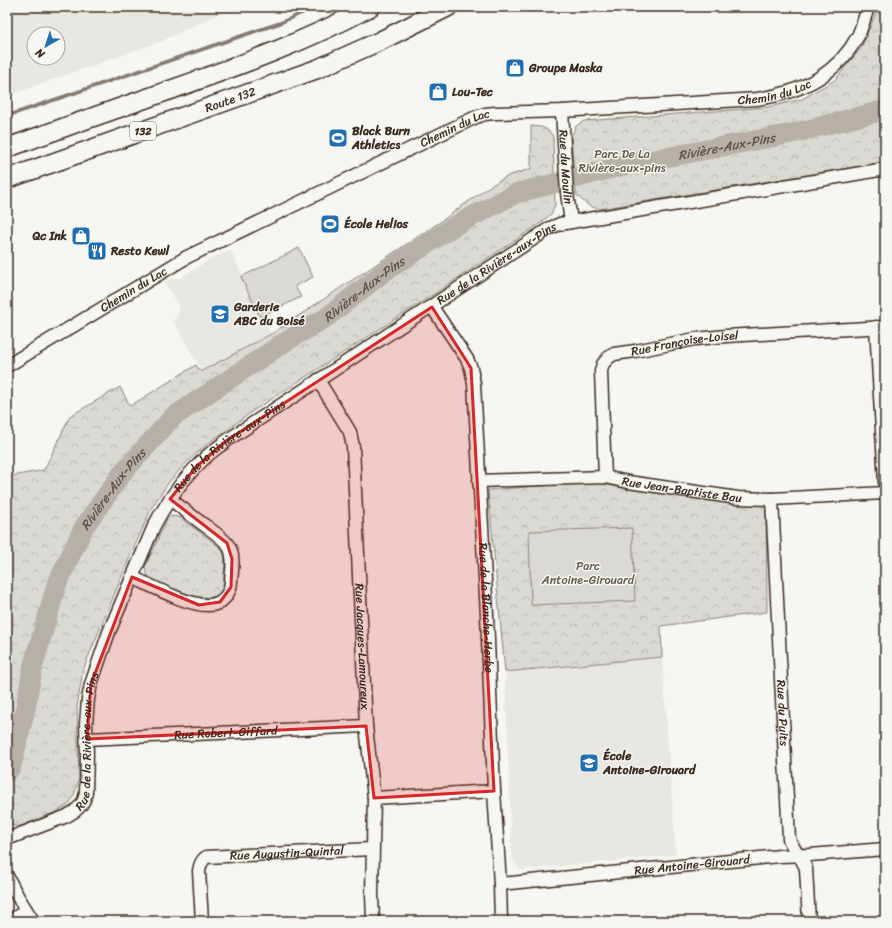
<svg xmlns="http://www.w3.org/2000/svg" width="892" height="928" font-family="Sriracha,sans-serif">
  <style>
    .built { fill: #e8e7e2; fill-rule: evenodd }
    .forest { fill: url(#forest-crowns); stroke: #8a8278 }
    .pitch { fill: #dad9d3; stroke: #8a8278 }
    .lines { fill: none; stroke-linecap: round; stroke-linejoin: round }
    .stream { stroke: #857a71; stroke-width: 3.5 }
    .river { stroke: #b6b0a9; stroke-width: 20 }
    .minor-casing { stroke: #3b2a1e; stroke-width: 15 }
    .highway-casing { stroke: #3b2a1e; stroke-width: 21 }
    .minor { stroke: #f6f6f2; stroke-width: 12 }
    .highway { stroke: #f6f6f2; stroke-width: 18 }
    .marked { fill: #d62828; fill-opacity: 0.2; stroke: #d62828; stroke-width: 3; stroke-linejoin: round }
    .labels { text-anchor: middle; dominant-baseline: central; stroke-width: 3; stroke-linejoin: round; paint-order: stroke }
    .shield { fill: #f6f6f2; stroke: #73675e; stroke-width: 1 }
    .shield-label { font-size: 11px; font-weight: bold; fill: #3b2a1e }
    .poi-label { font-size: 12px; font-weight: bold; fill: #3b2a1e; stroke: #f6f6f2; text-anchor: start }
    .street-label { font-size: 12px; fill: #3b2a1e; stroke: #f6f6f2 }
    .park-label { font-size: 12px; fill: #63564b; stroke: #f6f6f2 }
    .water-label { font-size: 13px; font-style: italic; fill: #605248; stroke: #f6f6f2 }
  </style>
  <defs>
    <pattern id="forest-crowns" width="20" height="18" patternUnits="userSpaceOnUse"><rect width="20" height="18" fill="#dad9d3"/><path d="M2 6a3 3 0 1 1 6 0M12 15a3 3 0 1 1 6 0" fill="none" stroke="#bcbab5"/></pattern>
  </defs>
  <rect width="100%" height="100%" fill="#f6f6f2"/>
  <filter id="ink" filterUnits="userSpaceOnUse"><feTurbulence type="fractalNoise" baseFrequency=".025" numOctaves="2"/><feDisplacementMap in="SourceGraphic" scale="8" xChannelSelector="R" yChannelSelector="G"/><feConvolveMatrix kernelMatrix="1 2 1 2 8 2 1 2 1" color-interpolation-filters="sRGB"/></filter>
  <g filter="url(#ink)">
    <path class="built" d="M7,7h226l-71,34 -155,55zM34,34h24v24h-24z
      M230,250l41,84 -69,37 -29,-50 4,-4 2,-7 -1,-7 -14,-21 6,-3 11,-1 28,-18z
      M662,657l14,198 -155,15 -9,-11 -7,-187z"/>
    <path class="forest" d="M878,7h7v155l-286,47 -10,-3 -13,-11 -5,-58 5,-11 8,-5 184,-14 34,-8 33,-19 26,-32 13,-30z
      M531,126c12,1 15,1 22,10l2,69 -3,8 -11,10 -101,67 -187,121 -47,34 -19,17 -18,20 -17,25 -20,45 -49,118 -6,37 2,72 -5,16 -5,9 -11,7 -40,16 -10,-3 -1,-1v-192l6,-6 -6,-31v-60l2,-5 -2,-10v-42l37,-7 26,-54 50,-29 10,19 66,-41 4,6h2l69,-37 169,-112 50,-36 20,-11 21,-6z
      M593,482l130,19 43,2 1,109 -106,14 1,31 -157,15 -17,-182z
      M171,516l8,1 41,30c6,9 5,16 4,27 0,6 1,15 -5,20 -4,3 -12,4 -17,4 -10,-1 -47,-15 -54,-22 -2,-3 -2,-6 -3,-9l22,-48z"/>
    <path class="pitch" d="M299,248l14,29 -18,9 6,11 -41,20 -19,-40z
      M632,528l3,73 -104,4 -2,-74z"/>
    <g class="lines">
      <path class="stream" d="M7,116l249,-85 24,-8 35,-16"/>
      <path class="river" id="s1" d="M7,772l4,-5 14,-56 8,-45 24,-82 27,-57 39,-55 50,-55 112,-75 42,-25 57,-45 72,-47 61,-32 109,-28 168,-32 91,-23"/>
      <defs>
        <g id="minor">
          <path id="s2" d="M562,111l5,82 4,29"/>
          <path id="s3" d="M432,307l35,52 4,9 3,16 13,231 7,176 6,93 1,37"/>
          <path d="M876,327l9,156"/>
          <path id="s4" d="M7,366l180,-109 289,-140 9,-3 10,-1 67,-2 195,-12c43,-6 80,-24 101,-63 4,-9 7,-19 10,-29"/>
          <path id="s5" d="M318,380l32,52 3,15 13,279 8,72 -2,96 1,27"/>
          <path id="s6" d="M605,477l-4,-106 2,-7 5,-6 6,-4 21,-3 60,-12 31,-3 159,-9"/>
          <path id="s7" d="M479,481l126,-4 23,5 110,16 34,1 113,-6"/>
          <path id="s8" d="M772,499l17,340c4,11 14,19 17,30l3,52"/>
          <path d="M132,577c20,9 56,29 77,28 13,0 22,-12 22,-24 1,-12 4,-26 -3,-36 -5,-7 -14,-13 -21,-18 -13,-9 -25,-19 -37,-28"/>
          <path id="s9" d="M87,739l279,-13"/>
          <path d="M374,798l120,-7"/>
          <path id="s10" d="M7,839l60,-23 8,-5 6,-6 3,-5 2,-7 1,-39 -1,-30 2,-25 3,-15 18,-52 45,-106c13,-25 31,-50 52,-69 6,-6 13,-10 20,-16l324,-213 10,-4 11,-2 314,-53"/>
          <path d="M7,876l11,21 15,24"/>
          <path id="s11" d="M500,884l280,-28 30,-1 75,-6"/>
          <path d="M11,921l15,-11"/>
          <path id="s12" d="M202,921l-3,-50c1,-6 2,-10 7,-14l166,-8"/>
        </g>
        <g id="highway">
          <path d="M7,148c55,-20 111,-40 166,-59 68,-24 134,-48 197,-82"/>
          <path id="s13" d="M7,179l310,-110 63,-28 68,-34"/>
        </g>
      </defs>
      <use href="#minor" class="minor-casing"/>
      <use href="#highway" class="highway-casing"/>
      <use href="#minor" class="minor"/>
      <use href="#highway" class="highway"/>
    </g>
  </g>
  <path class="marked" d="M432,307l39,61 23,423 -120,7 -8,-72 -279,13 4,-55 41,-107 67,28 21,-3 11,-15 1,-28 -5,-16 -57,-44 26,-32 30,-26z"/>
  <defs>
    <symbol id="shop-square" viewBox="-11 -11 22 22"><rect x="-9" y="-9" width="18" height="18" rx="4" fill="#1f6fb2" stroke="#f6f6f2"/><path d="M-5-2.5h2.3a2.7 3.5 0 0 1 5.4 0H5L5.5 6h-11ZM-1.5-2.5h3a1.5 2.3 0 0 0-3 0Z" fill="#fff"/></symbol>
    <symbol id="stadium-square" viewBox="-11 -11 22 22"><rect x="-9" y="-9" width="18" height="18" rx="4" fill="#1f6fb2" stroke="#f6f6f2"/><path d="M0-5a6.5 5 0 1 0 0 10a6.5 5 0 1 0 0-10ZM-3.5-1.8h7v3.6h-7Z" fill="#fff"/></symbol>
    <symbol id="restaurant-square" viewBox="-11 -11 22 22"><rect x="-9" y="-9" width="18" height="18" rx="4" fill="#1f6fb2" stroke="#f6f6f2"/><path d="M-5-6h1v4h1v-4h1v4h1v-4h1v5L-1.5 .5V6h-2V.5L-5-1ZM5-6V6H3V1.5H1.5Q1.5-4 5-6Z" fill="#fff"/></symbol>
    <symbol id="school-square" viewBox="-11 -11 22 22"><rect x="-9" y="-9" width="18" height="18" rx="4" fill="#1f6fb2" stroke="#f6f6f2"/><path d="M0-5L7-2L0 1L-7-2ZM-4 1L0 2.5L4 1V4Q0 6-4 4Z" fill="#fff"/></symbol>
  </defs>
  <g fill-rule="evenodd">
    <use href="#shop-square" x="504" y="57" width="22" height="22"/>
    <use href="#shop-square" x="427" y="81" width="22" height="22"/>
    <use href="#stadium-square" x="327" y="127" width="22" height="22"/>
    <use href="#stadium-square" x="319" y="213" width="22" height="22"/>
    <use href="#shop-square" x="70" y="225" width="22" height="22"/>
    <use href="#restaurant-square" x="86" y="240" width="22" height="22"/>
    <use href="#school-square" x="209" y="303" width="22" height="22"/>
    <use href="#school-square" x="578" y="752" width="22" height="22"/>
  </g>
  <g class="labels">
    <rect class="shield" x="130" y="122" width="26" height="18" rx="3"/>
    <g class="shield-label">
      <text x="143" y="131">132</text>
    </g>
    <g class="poi-label">
      <text x="529" y="68">Groupe Maska</text>
      <text x="452" y="92">Lou-Tec</text>
      <text x="352" y="131">Black Burn<tspan x="352" dy="14">Athletics</tspan></text>
      <text x="344" y="224">École Helios</text>
      <text x="67" y="236" text-anchor="end">Qc Ink</text>
      <text x="111" y="251">Resto Kewl</text>
      <text x="234" y="307">Garderie<tspan x="234" dy="14">ABC du Boisé</tspan></text>
      <text x="603" y="756">École<tspan x="603" dy="14">Antoine-Girouard</tspan></text>
    </g>
    <g class="street-label">
      <text stroke="none"><textPath href="#s4" startOffset="832">Chemin du Lac</textPath></text>
      <text stroke="none"><textPath href="#s13" startOffset="237">Route 132</textPath></text>
      <text stroke="none"><textPath href="#s4" startOffset="508">Chemin du Lac</textPath></text>
      <text stroke="none"><textPath href="#s2" startOffset="56">Rue du Moulin</textPath></text>
      <text stroke="none"><textPath href="#s10" startOffset="811">Rue de la Rivière-aux-Pins</textPath></text>
      <text stroke="none"><textPath href="#s4" startOffset="148">Chemin du Lac</textPath></text>
      <text stroke="none"><textPath href="#s6" startOffset="200">Rue Françoise-Loisel</textPath></text>
      <text stroke="none"><textPath href="#s10" startOffset="487">Rue de la Rivière-aux-Pins</textPath></text>
      <text stroke="none"><textPath href="#s7" startOffset="204">Rue Jean-Baptiste Bau</textPath></text>
      <text stroke="none"><textPath href="#s3" startOffset="313">Rue de la Blanche-Herbe</textPath></text>
      <text stroke="none"><textPath href="#s5" startOffset="276">Rue Jacques-Lamoureux</textPath></text>
      <text stroke="none"><textPath href="#s8" startOffset="214">Rue du Puits</textPath></text>
      <text stroke="none"><textPath href="#s9" startOffset="139">Rue Robert-Giffard</textPath></text>
      <text stroke="none"><textPath href="#s10" startOffset="147">Rue de la Rivière-aux-Pins</textPath></text>
      <text stroke="none"><textPath href="#s12" startOffset="147">Rue Augustin-Quintal</textPath></text>
      <text stroke="none"><textPath href="#s11" startOffset="193">Rue Antoine-Girouard</textPath></text>
    </g>
    <g class="park-label">
      <text x="622" y="154">Parc De La<tspan x="622" dy="14">Rivière-aux-pins</tspan></text>
      <text x="588" y="566">Parc<tspan x="588" dy="14">Antoine-Girouard</tspan></text>
    </g>
    <g class="water-label">
      <text stroke="none"><textPath href="#s1" startOffset="1026">Rivière-Aux-Pins</textPath></text>
      <text stroke="none"><textPath href="#s1" startOffset="630">Rivière-Aux-Pins</textPath></text>
      <text stroke="none"><textPath href="#s1" startOffset="306">Rivière-Aux-Pins</textPath></text>
    </g>
  </g>
  <rect width="892" height="928" fill="none" stroke="#f6f6f2" stroke-width="24"/>
  <rect x="12" y="12" width="868" height="904" fill="none" stroke="#3b2a1e" stroke-width="1.5" filter="url(#ink)"/>
  <g transform="translate(46 46) rotate(219)"><circle r="19" fill="#f6f6f2" stroke="#aba49d"/>
  <path d="M0-3L7 15L0 10L-7 15Z" fill="#1f6fb2"/>
  <text y="-6" font-size="11" font-weight="bold" text-anchor="middle" fill="#3b2a1e">N</text>
  </g>
</svg>
